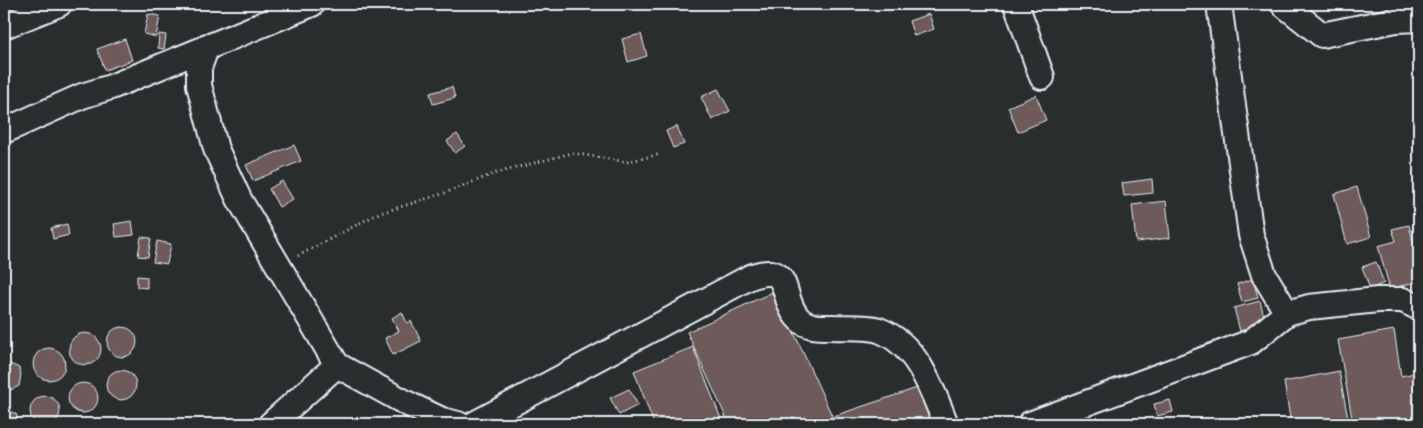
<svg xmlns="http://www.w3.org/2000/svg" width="1423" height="428" font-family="Kalam,sans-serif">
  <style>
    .building { fill: #6e5a5a; stroke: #e8f1f8 }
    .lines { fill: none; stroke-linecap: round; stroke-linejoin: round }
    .minor-casing { stroke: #e8f1f8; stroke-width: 28 }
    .path { stroke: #e8f1f8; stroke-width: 3; stroke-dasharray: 1 4; stroke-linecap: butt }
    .minor { stroke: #2a2d2e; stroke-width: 24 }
  </style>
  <rect width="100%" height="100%" fill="#2a2d2e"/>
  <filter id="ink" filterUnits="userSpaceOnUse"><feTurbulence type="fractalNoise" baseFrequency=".02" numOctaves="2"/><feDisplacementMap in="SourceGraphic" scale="10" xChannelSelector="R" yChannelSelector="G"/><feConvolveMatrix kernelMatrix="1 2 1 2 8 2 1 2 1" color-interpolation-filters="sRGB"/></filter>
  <g filter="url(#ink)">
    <path class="building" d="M148,14l12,2 -4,21 -12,-3z
      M929,14l5,15 -20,7 -5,-15z
      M159,34l7,1 -2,14 -6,-1z
      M641,34l6,22 -19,6 -6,-23z
      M125,39l7,21 -27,10 -8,-21z
      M452,87l3,11 -22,6 -3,-11z
      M718,89l12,22 -18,9 -11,-23z
      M1036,95l10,25 -28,12 -10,-25z
      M677,126l7,18 -11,4 -7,-17z
      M457,134l8,12 -10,7 -8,-12z
      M294,145l7,16 -48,20 -7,-16z
      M1152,179l1,14 -29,3 -2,-13z
      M282,181l11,18 -14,8 -10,-18z
      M1357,187l14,50 -24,7 -13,-50z
      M1166,201l4,37 -34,4 -4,-37z
      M132,221l2,14 -18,2 -2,-13z
      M67,224l2,11 -16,4 -2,-11z
      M1409,225l10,39v17l-29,8 -12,-43 18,-5 -4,-12z
      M141,237l10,1 -3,19 -10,-1z
      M157,241l14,3 -4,20 -14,-2z
      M1376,262l8,21 -14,6 -8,-22z
      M137,276l10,1v11l-10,-1z
      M1253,279l5,19 -16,4 -5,-18z
      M775,291l58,127 -13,6h-91l-42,-92z
      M1260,301l6,23 -26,7 -6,-23z
      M402,312l5,11 4,-2 10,20 -28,14 -8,-17 14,-7 -7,-13z
      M107 342a15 15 0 1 1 30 0a15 15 0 1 1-30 0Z
      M1394,330l7,46 18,-4v52h-66l-15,-84z
      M69 349a16 16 0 1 1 32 0a16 16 0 1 1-32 0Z
      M693,347l30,77h-69l-20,-53z
      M33 364a16 16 0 1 1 32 0a16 16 0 1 1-32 0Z
      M8,363l11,5 2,6 -2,12 -11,5 -4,-1v-26z
      M106 385a15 15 0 1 1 30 0a15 15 0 1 1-30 0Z
      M1339,371l10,53h-58l-7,-42z
      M68 398a15 15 0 1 1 30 0a15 15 0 1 1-30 0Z
      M920,387l12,37h-95l-3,-8z
      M629,389l9,16 -19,10 -9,-17z
      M30 411a15 15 0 1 1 30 0a15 15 0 1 1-30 0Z
      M1170,400l3,12 -16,4 -3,-12z
      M4,409l12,5 4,10h-16z
      M1138,418l1,6h-19v-2z"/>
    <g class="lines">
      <defs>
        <path id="minor" d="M1016,4l26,73
          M1219,4l32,231 13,40 23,38
          M1283,4l39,31 74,-15 23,-1
          M4,26l55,-22
          M207,46l-8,22v17l17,64 23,50 98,166 71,39 34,16 16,4
          M4,131l78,-35 29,-9 201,-83
          M271,424l66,-59
          M474,424l276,-147c45,-17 28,23 50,43 9,8 22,7 33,7 13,1 33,-1 46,3 39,15 53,60 67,94
          M1030,424l221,-82 36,-29 22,-6 69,-7h25l16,8"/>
      </defs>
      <use href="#minor" class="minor-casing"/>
      <path class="path" d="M298,256l79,-42 65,-20 54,-21 76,-20 55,9 34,-8"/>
      <use href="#minor" class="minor"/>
    </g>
  </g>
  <rect width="1423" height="428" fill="none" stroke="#2a2d2e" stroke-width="20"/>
  <rect x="10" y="10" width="1403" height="408" fill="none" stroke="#e8f1f8" stroke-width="2" filter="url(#ink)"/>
</svg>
